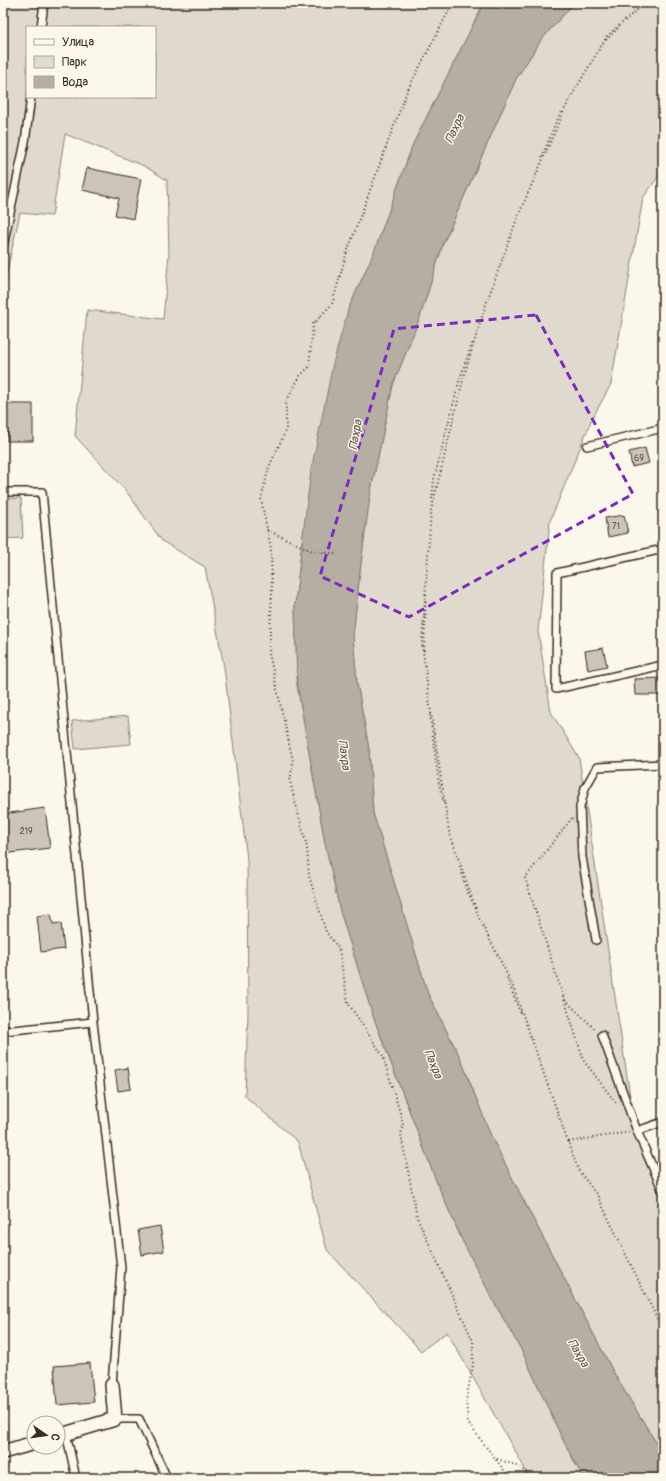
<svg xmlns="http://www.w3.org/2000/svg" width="666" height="1481" font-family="Pangolin,sans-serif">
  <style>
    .green { fill: #dfd9ce; stroke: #8d8276; fill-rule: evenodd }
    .water { fill: #b6aea2; stroke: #85796d }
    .building { fill: #ccc4b9; stroke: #3b2a1e }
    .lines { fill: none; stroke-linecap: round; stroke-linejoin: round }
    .service-casing { stroke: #3b2a1e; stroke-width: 10 }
    .minor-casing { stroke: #3b2a1e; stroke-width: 16 }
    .path { stroke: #3b2a1e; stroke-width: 2; stroke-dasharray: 1 3; stroke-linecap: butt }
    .service { stroke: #fbf7ec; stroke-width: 7 }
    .minor { stroke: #fbf7ec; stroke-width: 13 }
    .marked { fill: none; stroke: #7b2cbf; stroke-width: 3; stroke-dasharray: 8 5; stroke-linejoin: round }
    .labels { text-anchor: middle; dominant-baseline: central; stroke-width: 3; stroke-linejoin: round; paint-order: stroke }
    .number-label { font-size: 9px; fill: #5f5045 }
    .water-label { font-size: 12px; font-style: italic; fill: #605246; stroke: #fbf7ec }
  </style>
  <rect width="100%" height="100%" fill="#fbf7ec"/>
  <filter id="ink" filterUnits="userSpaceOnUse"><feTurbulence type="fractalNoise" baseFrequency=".025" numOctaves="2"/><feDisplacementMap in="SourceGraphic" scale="8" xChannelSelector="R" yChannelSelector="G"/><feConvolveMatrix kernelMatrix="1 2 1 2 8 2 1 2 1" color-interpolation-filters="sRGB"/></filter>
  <g filter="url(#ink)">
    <path class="green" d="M3,3h481l-71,141 -39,108 -26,58 -46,232 -7,63 2,79 28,159 15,68 33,105 64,167 25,57 33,64 27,47 40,87 21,40h-56l-3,-11 -77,-135 -26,19 -94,-101 -29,-108 -53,-46 3,-83 -1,-154 -23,-192 -19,-100 -43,-26 -36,-50 -51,-55 12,-126 76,9 6,-66 -2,-73 -23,-14 -79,-32 -13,82 -32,-3 -17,77zM27,27h128v70h-128z
      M574,3h89v167l-20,28 -32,186 -20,37 -41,100 -12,110 13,81 28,46 54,358 30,67v271l-47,-77 -87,-166 -38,-75 -31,-79 -32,-63 -55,-181 -4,-64 -12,-66 -4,-47 7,-65 10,-76 23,-110 27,-68 23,-73 73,-165 25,-39z
      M21,498l2,40 -20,1v-40z
      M128,716l3,28 -56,5 -3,-28z"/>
    <path class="water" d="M484,3h90l-33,37 -25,39 -73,165 -23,73 -27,68 -23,110 -10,76 -7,65 4,47 12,66 4,64 55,181 32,63 31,79 38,75 87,166 47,77v24h-80l-21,-40 -40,-87 -27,-47 -33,-64 -25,-57 -64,-167 -33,-105 -15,-68 -28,-159 -2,-79 7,-63 9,-71 22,-107 15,-54 26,-58 39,-108z"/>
    <path class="building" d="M87,168l54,11 -8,40 -18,-4 4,-17 -37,-8z
      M6,404h27v37h-26v-19h-4v-9h3z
      M645,448l4,15 -17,4 -3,-15z
      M624,515l4,18 -20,4 -3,-19z
      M603,648l4,18 -19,4 -3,-19z
      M663,678v17h-28l-1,-16z
      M45,808l5,40 -47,6v-40z
      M51,914l2,10 8,-1 3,26 -23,3 -4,-36z
      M128,1068l3,21 -13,2 -3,-21z
      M160,1226l4,25 -22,4 -4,-25z
      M90,1363l4,39 -37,3 -3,-39z"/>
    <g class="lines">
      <defs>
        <path id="service" d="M41,27l3,-24
          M3,246l22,-104 6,-45
          M587,446l76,-18
          M3,492h39l51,530 28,245 -9,118
          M663,549l-106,24 -1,116 107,-24
          M596,940l-14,-83 -2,-50 5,-19 12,-21 66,-3
          M3,1031l90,-9
          M602,1035l35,96 26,60
          M637,1131l26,-9
          M115,1419h24l28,59
          M66,1433l10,45"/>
        <path id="minor" d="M58,1436l57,-17 -3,-34
          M3,1452l31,-9"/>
      </defs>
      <use href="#service" class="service-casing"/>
      <use href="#minor" class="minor-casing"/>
      <path class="path" d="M453,3l-46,88 -61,164 -14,49 -19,20 -4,43 -9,9 -14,26v28l-17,37 -8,32 10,50 1,44 -3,60 24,108 -3,21 17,65 2,29 17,56 13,17 9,54 35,53 20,67 -2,12 16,82 56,124v24l-7,36 2,22 42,55
        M606,40l12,-12
        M542,157l14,-35 7,-12
        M432,499l2,-20 26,-101 13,-37
        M267,530l45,21 24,3
        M424,651l2,-57
        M430,715l9,69 5,19
        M572,818l-47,60 59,183 32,42
        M459,862l7,27 8,16
        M507,978l14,37
        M565,1000l30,29
        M629,1132l-61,10 11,29 18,24 66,136
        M568,1142l-56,-158 -33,-66 -30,-87 -20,-131 -7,-58 9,-131 34,-139 21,-68 32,-88 50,-114 39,-66 38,-33
        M497,1459l18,6 20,13"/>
      <use href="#service" class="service"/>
      <use href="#minor" class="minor"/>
    </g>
  </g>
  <path class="marked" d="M536,315l97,179 -224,123 -89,-41 74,-247z"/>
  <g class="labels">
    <g class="number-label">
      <text x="639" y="458">69</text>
      <text x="616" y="526">71</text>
      <text x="26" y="831">219</text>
    </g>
    <g class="water-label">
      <text transform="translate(455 129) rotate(-65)">Пахра</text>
      <text transform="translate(356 435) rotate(-80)">Пахра</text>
      <text transform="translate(344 755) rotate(82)">Пахра</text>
      <text transform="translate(433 1064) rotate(68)">Пахра</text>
      <text transform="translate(578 1353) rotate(60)">Пахра</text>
    </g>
  </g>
  <rect width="666" height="1481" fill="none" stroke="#fbf7ec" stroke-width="16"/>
  <rect x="8" y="8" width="650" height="1465" fill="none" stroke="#3b2a1e" stroke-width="1.5" filter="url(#ink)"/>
  <rect x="26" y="26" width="130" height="72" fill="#fbf7ec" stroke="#aea59a"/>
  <rect x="34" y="39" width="20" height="6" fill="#fbf7ec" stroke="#aea59a"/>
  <text x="62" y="46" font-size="12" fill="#3b2a1e">Улица</text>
  <rect x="34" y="56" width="20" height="12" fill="#dfd9ce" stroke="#aea59a"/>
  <text x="62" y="66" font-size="12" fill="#3b2a1e">Парк</text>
  <rect x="34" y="76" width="20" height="12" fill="#b6aea2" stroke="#aea59a"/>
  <text x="62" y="86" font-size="12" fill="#3b2a1e">Вода</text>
  <g transform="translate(46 1435) rotate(103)"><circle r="19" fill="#fbf7ec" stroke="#aea59a"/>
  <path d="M0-3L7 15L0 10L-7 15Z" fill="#3b2a1e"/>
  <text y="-6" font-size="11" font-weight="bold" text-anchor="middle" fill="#3b2a1e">С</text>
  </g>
</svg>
